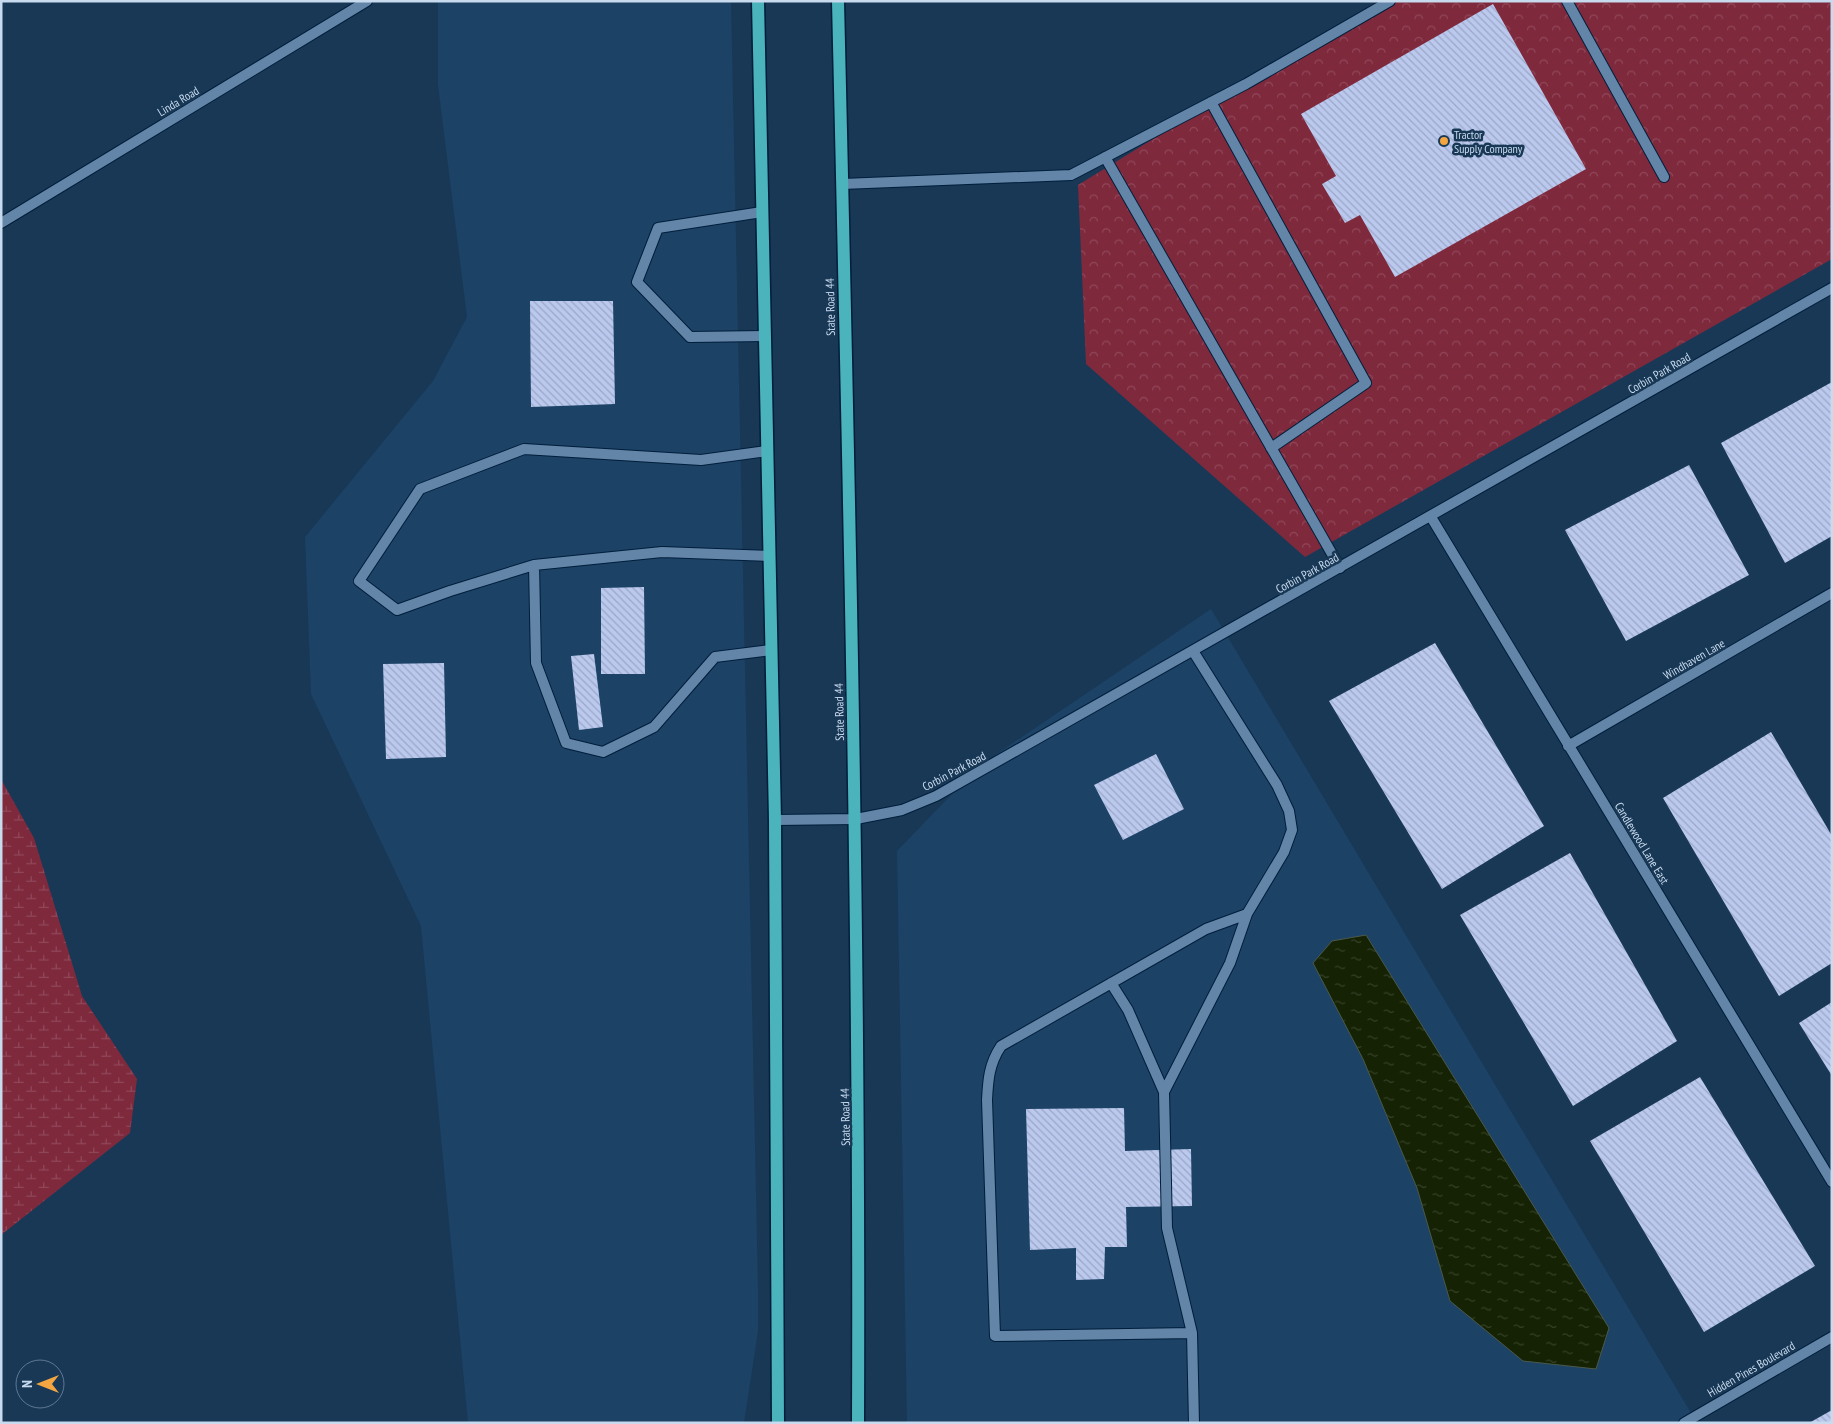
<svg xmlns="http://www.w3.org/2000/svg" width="1833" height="1424" font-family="'PT Sans Narrow',sans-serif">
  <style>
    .built { fill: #1c4266; fill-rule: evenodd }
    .forest { fill: url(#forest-crowns) }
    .wetland { fill: url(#wetland-marsh) }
    .water { fill: url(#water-ripples); stroke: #4b594a }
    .building { fill: url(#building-back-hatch) }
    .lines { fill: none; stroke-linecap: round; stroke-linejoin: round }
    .lane-casing { stroke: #001e3b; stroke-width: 12 }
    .street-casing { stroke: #001e3b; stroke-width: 12 }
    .primary-casing { stroke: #001e3b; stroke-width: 15 }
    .lane { stroke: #6385a8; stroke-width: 10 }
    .street { stroke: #6385a8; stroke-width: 10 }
    .primary { stroke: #4bb3bc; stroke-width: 12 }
    .poi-dot { fill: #f2a541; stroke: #183856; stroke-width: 2 }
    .labels { text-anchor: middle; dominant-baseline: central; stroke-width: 5; stroke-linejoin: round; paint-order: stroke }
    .street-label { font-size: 12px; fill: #c8daee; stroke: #183856 }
    .poi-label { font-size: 12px; fill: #c8daee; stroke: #183856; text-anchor: start }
  </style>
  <defs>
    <pattern id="forest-crowns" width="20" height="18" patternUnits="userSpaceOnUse" patternTransform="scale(1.25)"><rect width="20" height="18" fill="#7f293d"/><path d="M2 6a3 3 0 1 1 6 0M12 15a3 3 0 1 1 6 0" fill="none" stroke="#904759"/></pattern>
    <pattern id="wetland-marsh" width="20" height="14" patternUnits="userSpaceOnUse" patternTransform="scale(1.25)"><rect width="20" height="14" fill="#7f293d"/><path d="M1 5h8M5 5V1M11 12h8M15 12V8" fill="none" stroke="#904759"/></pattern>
    <pattern id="water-ripples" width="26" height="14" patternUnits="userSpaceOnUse" patternTransform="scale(1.25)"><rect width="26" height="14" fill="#152203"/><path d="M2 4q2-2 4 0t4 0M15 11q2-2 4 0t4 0" fill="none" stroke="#364228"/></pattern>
    <pattern id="building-back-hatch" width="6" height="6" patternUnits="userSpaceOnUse" patternTransform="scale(1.25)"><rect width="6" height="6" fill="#bbc9ef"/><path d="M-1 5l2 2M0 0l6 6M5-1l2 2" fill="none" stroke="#9ba7c5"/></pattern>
  </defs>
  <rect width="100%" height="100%" fill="#183856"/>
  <path class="built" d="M438,1h293l27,1289v41l-14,92h-276l-47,-497 -110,-232 -6,-157 128,-156 34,-64 -29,-232z
    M1211,609l486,814h-790l-10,-572 82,-85zM1313,963l210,398 -73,-60 -33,-113 -54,-129z"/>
  <path class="forest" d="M1378,1h454v258l-527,298 -219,-193 -8,-179z"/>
  <path class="wetland" d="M1,779l33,59 48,158 55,83 -7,54 -129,102z"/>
  <path class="water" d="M1366,935l243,393 -13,41 -73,-8 -73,-60 -33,-113 -54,-129 -50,-96 19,-22z"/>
  <path class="building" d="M1493,4l93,165 -191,108 -35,-62 -15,8 -23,-39 14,-8 -35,-62z
    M530,301h83l2,103 -84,3z
    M1832,382v154l-47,27 -64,-120z
    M1689,465l60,110 -123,66 -61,-111z
    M644,587l1,87h-44v-86z
    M1435,643l109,183 -102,63 -113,-188z
    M594,654l9,73 -24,3 -8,-74z
    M444,663l2,94 -60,2 -3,-95z
    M1771,732l61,104v127l-53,33 -116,-198z
    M1156,754l28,55 -61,31 -29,-55z
    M1570,853l107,188 -104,65 -113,-191z
    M1832,1002v74l-33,-53z
    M1700,1077l115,189 -111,66 -114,-191z
    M1124,1108l1,43 66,-2 1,57 -66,1 1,40h-22l-1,32 -28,1v-32l-46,2 -4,-141z
    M1832,1410v13h-23z"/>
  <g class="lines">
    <defs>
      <path id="lane" d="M1567,1l97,176
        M1211,102l155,281 -95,65
        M1105,157l235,411
        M842,184l229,-9 175,-91 144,-83
        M762,212l-104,16 -21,54 53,55 75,-1
        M767,451l-66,9 -177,-11 -104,40 -61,92 38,29 53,-19 84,-26 128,-13 108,4
        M534,565l2,98 30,80 37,9 51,-25 61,-70 56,-7
        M1111,983l17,27 36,82 3,136 25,105 2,90
        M1164,1092l66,-129 17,-49 37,-62 8,-22 -3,-19 -12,-26 -84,-134
        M1192,1333l-197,3 -8,-236c1,-20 2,-36 14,-54l205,-117 41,-15"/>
      <path id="street" d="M1,223l366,-222
        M1431,517l401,665
        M1568,746l264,-153
        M775,820l81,-1 46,-9 34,-14 896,-508
        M1684,1423l148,-86"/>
      <path id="primary" d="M758,1l17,819 3,603
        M838,1c11,474 22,948 20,1422"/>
    </defs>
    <use href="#lane" class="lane-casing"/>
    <use href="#street" class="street-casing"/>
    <use href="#primary" class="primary-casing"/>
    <use href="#lane" class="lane"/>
    <use href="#street" class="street"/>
    <use href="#primary" class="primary"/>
  </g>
  <circle class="poi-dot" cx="1444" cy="141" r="5"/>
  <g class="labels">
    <g class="street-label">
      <text transform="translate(178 101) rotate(-31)">Linda Road</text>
      <text transform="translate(830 307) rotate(-91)">State Road 44</text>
      <text transform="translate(1659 373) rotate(-30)">Corbin Park Road</text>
      <text transform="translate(1307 573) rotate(-29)">Corbin Park Road</text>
      <text transform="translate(1694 659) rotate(-30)">Windhaven Lane</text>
      <text transform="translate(839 712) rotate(-91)">State Road 44</text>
      <text transform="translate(954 771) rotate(-28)">Corbin Park Road</text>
      <text transform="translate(1642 843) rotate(59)">Candlewood Lane East</text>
      <text transform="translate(845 1117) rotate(-91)">State Road 44</text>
      <text transform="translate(1751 1369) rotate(-30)">Hidden Pines Boulevard</text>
    </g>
    <g class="poi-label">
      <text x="1454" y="134">Tractor<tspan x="1454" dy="14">Supply Company</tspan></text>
    </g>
  </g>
  <rect width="1833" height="1424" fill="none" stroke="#c8daee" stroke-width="5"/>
  <g transform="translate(40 1384) rotate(270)"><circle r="24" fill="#183856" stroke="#5e7993"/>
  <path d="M0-4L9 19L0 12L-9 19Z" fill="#f2a541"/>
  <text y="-8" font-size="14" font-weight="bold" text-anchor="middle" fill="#c8daee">N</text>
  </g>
</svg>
